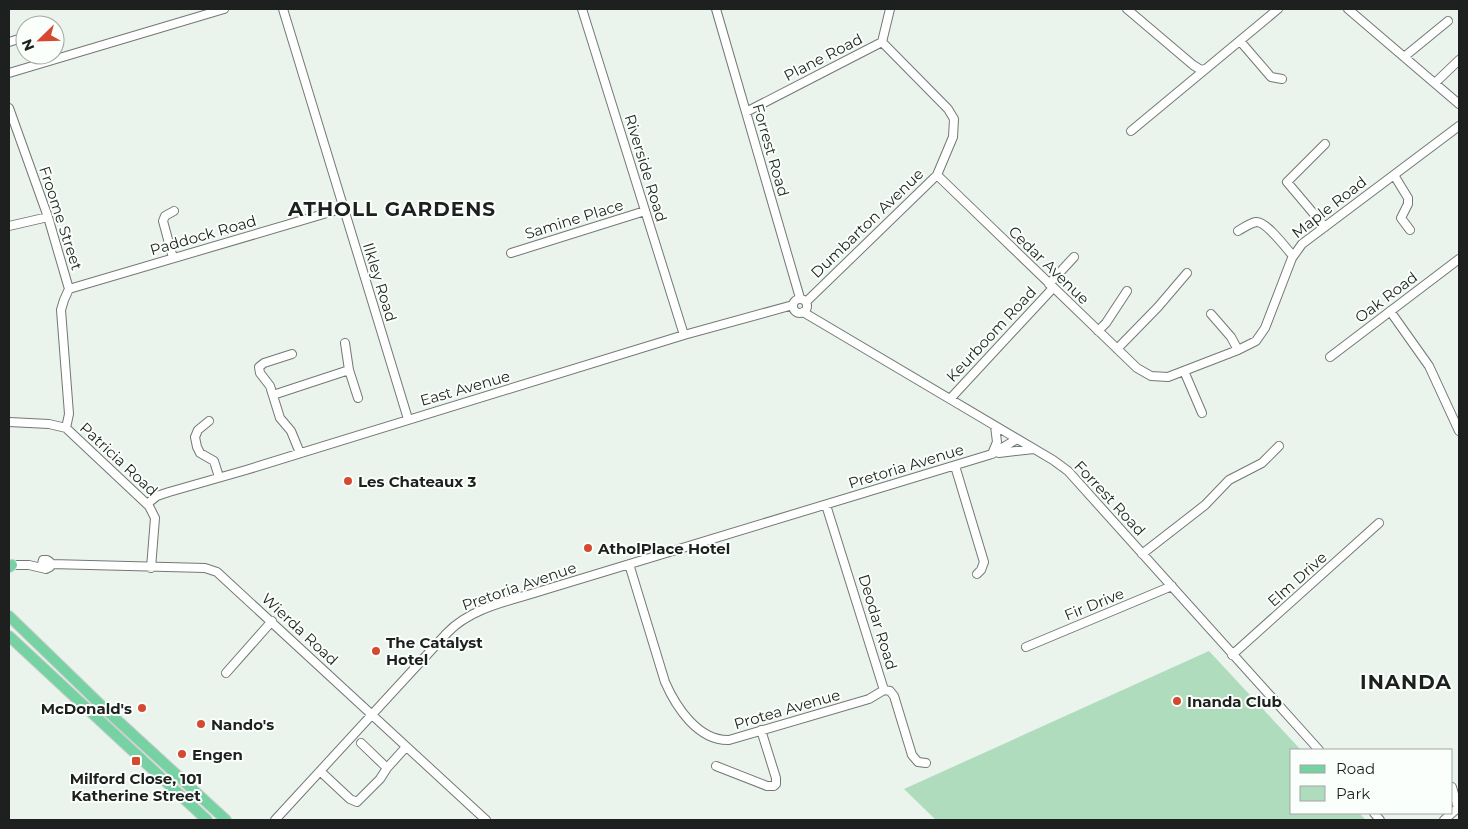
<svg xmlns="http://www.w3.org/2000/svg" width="1468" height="829" font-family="Montserrat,sans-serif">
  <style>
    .green { fill: #afdcbc }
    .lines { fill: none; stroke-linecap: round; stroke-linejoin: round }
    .minor-casing { stroke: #727974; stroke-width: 10 }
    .major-casing { stroke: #cdcece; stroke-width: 12 }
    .minor { stroke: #fff; stroke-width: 8 }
    .major { stroke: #76d2a3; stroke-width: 10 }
    .poi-dot { fill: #d54932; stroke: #fbfffc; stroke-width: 2 }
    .labels { text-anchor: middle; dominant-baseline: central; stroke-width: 4; stroke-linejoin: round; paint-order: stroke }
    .street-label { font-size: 15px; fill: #1d201e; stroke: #fbfffc }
    .poi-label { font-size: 15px; font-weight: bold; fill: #1d201e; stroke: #fbfffc; text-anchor: start }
    .district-label { font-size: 20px; font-weight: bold; letter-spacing: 1px; fill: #1d201e; stroke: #fbfffc }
  </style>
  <rect width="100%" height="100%" fill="#eaf3ec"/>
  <path class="green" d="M1209,651l92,99h-9v63h67l7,7h-430l-32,-31z"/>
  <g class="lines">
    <defs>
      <path id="minor" d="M283,9l125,410
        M582,9l102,326
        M716,9l84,289
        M1127,9l66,56 8,5 4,-1
        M1348,9l111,95
        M1240,41l31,36 11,2
        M9,42l16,-5
        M1404,57l44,-36
        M9,73l215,-64
        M1435,83l24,-23
        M9,108l39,109 21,72 -5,11 -3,10 8,104 -3,14
        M746,112l136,-70 8,-33
        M1131,131l147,-122
        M937,175l200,193 14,8 17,1 70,-27 18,-9 9,-13 27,-70 10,-14 157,-118
        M1394,175l14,23v6l-7,14 9,12
        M9,226l39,-9
        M1325,227l-38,-45 38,-38
        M1238,231c5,-3 12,-8 18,-9 10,-1 30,26 37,34
        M511,253l134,-42
        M173,258l-10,-37 2,-5 9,-5
        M1049,284l25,-27
        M69,289l275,-81
        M793 306a7 7 0 1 1 14 0a7 7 0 1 1-14 0Z
        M806,302l131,-127 16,-38 1,-18 -6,-10 -66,-67
        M1390,311l39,55 30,65
        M803,312l250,148 15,11 251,279
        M1211,314l20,23 7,13
        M1098,331l8,-8 21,-32
        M345,343l4,27 9,28
        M1117,349l41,-42 29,-34
        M292,354l-28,9 -5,4 1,6 10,13 10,32 11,13 9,22
        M1330,357l129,-98
        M1184,371l18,42
        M273,395l76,-25
        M950,399l103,-111
        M209,421l-11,9 -3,7 2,10 3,6 14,8 5,16
        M9,422l40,2 17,4 83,78 6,12 -4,50
        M999,453l35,-4
        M992,454l5,-12 -2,-16
        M955,466l29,96 -3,8 -4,4
        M147,504l10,-8 12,-4 77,-22 438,-135 109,-30
        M826,505l58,185 6,1 4,5 18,59 6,7 8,1
        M1142,554l63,-49 24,-25 33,-17 17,-17
        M51,564l154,4 12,4 269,248
        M629,564l36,118c11,25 33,59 64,58l140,-41 15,-9
        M9,565h20l17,4 4,-2v-5l-3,-2h-4l-1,4 1,3
        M1026,647l146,-61
        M1232,655l147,-132
        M226,673l46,-52
        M361,743l26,25
        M716,766l51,20h7l2,-2v-6l-15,-48
        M320,771l30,28 7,3 23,-23 7,-11 19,-21
        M1452,787l6,21
        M1374,813l6,7
        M275,820l172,-187c25,-26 63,-32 97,-43l448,-136 25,-15
        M1444,820l15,-13"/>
      <path id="major" d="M9,567l3,-2
        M9,616l96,93 121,111
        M9,636l198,184"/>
    </defs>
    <use href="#minor" class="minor-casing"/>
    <use href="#major" class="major-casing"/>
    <use href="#minor" class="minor"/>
    <use href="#major" class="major"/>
  </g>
  <g class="poi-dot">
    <circle cx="348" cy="481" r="5"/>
    <circle cx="588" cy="548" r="5"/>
    <circle cx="376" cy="651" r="5"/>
    <circle cx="1177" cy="701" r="5"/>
    <circle cx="142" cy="708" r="5"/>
    <circle cx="201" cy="724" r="5"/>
    <circle cx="182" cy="754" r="5"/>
    <rect x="131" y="756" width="10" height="10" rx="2.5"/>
  </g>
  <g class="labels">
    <g class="street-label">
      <text transform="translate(823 57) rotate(-27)">Plane Road</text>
      <text transform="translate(771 150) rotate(74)">Forrest Road</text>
      <text transform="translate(646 168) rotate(73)">Riverside Road</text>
      <text transform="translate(1329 207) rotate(-38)">Maple Road</text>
      <text transform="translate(61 218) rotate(72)">Froome Street</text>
      <text transform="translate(574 219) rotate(-17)">Samine Place</text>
      <text transform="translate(867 223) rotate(-44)">Dumbarton Avenue</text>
      <text transform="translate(203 235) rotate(-16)">Paddock Road</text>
      <text transform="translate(1049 265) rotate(44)">Cedar Avenue</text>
      <text transform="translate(380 282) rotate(73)">Ilkley Road</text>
      <text transform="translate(1386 297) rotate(-37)">Oak Road</text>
      <text transform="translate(991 334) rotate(-47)">Keurboom Road</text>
      <text transform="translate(465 388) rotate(-16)">East Avenue</text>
      <text transform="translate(119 459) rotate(43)">Patricia Road</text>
      <text transform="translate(906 466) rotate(-17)">Pretoria Avenue</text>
      <text transform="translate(1110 498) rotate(47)">Forrest Road</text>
      <text transform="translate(1297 579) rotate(-42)">Elm Drive</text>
      <text transform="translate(519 586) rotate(-19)">Pretoria Avenue</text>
      <text transform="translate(1094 604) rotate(-22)">Fir Drive</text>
      <text transform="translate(878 622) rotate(73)">Deodar Road</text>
      <text transform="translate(300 629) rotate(43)">Wierda Road</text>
      <text transform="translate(787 709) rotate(-16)">Protea Avenue</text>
    </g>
    <g class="poi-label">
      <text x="358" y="481">Les Chateaux 3</text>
      <text x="598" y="548">AtholPlace Hotel</text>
      <text x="386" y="642">The Catalyst<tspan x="386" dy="17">Hotel</tspan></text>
      <text x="1187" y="701">Inanda Club</text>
      <text x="132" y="708" text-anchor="end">McDonald's</text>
      <text x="211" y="724">Nando's</text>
      <text x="192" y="754">Engen</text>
      <text x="136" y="778" text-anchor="middle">Milford Close, 101<tspan x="136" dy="17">Katherine Street</tspan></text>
    </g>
    <g class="district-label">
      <text x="392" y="209">ATHOLL GARDENS</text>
      <text x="1406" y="682">INANDA</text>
    </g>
  </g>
  <rect width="1468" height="829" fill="none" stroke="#1d201e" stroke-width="20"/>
  <rect x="1290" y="749" width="162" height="65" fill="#fbfffc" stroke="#a2a6a3"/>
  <rect x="1300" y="765" width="25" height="8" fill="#76d2a3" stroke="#a2a6a3"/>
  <text x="1336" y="774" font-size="15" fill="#1d201e">Road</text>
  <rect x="1300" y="786" width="25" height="15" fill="#afdcbc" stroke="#a2a6a3"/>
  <text x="1336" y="799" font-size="15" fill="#1d201e">Park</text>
  <g transform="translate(40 40) rotate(247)"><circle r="24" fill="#fbfffc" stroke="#a2a6a3"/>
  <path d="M0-4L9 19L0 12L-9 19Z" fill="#d54932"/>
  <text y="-8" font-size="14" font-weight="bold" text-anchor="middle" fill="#1d201e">N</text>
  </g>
</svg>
